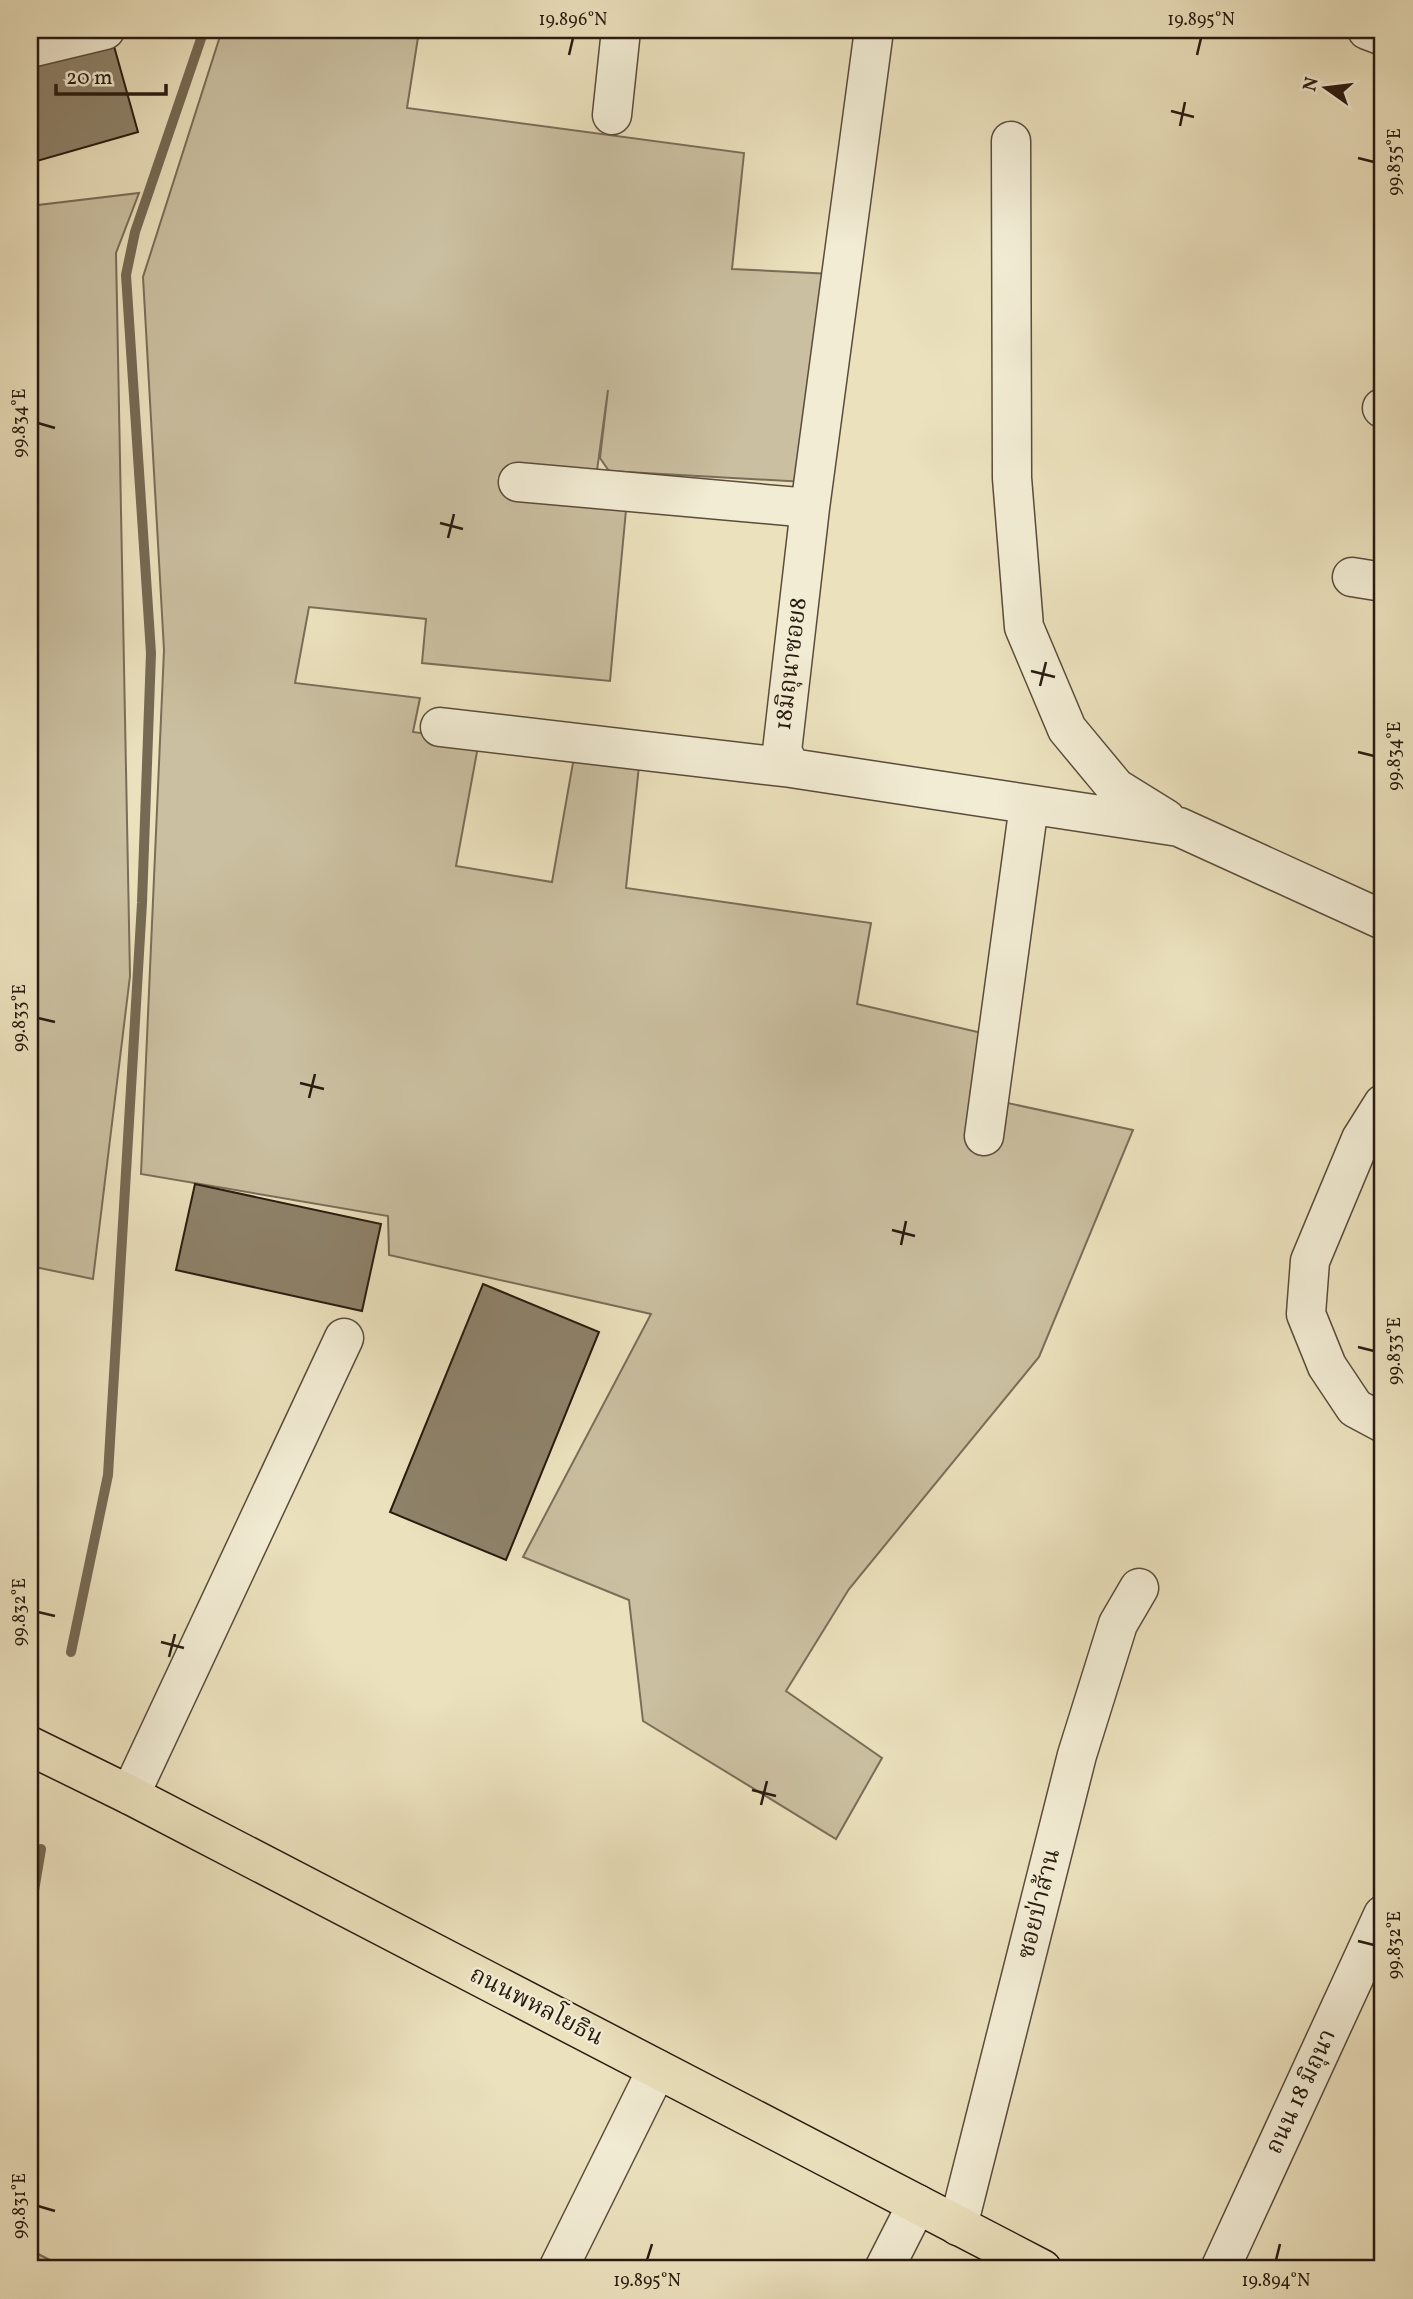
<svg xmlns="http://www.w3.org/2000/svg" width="1413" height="2299" font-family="Vollkorn,'Noto Serif Thai',serif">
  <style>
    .green { fill: #cabfa0; stroke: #7a6d58; stroke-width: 2 }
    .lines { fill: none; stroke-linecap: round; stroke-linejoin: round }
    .stream { stroke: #766a54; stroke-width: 10 }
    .building { fill: #8e826a; stroke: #291b10; stroke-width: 2 }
    .minor-casing { stroke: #5a4c3b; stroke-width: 41 }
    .major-casing { stroke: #291b10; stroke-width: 41 }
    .minor { stroke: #f2ecd4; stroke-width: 38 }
    .major { stroke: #ebe1bd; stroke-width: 38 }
    .ticks { fill: none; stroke: #291b10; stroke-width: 2.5 }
    .labels { text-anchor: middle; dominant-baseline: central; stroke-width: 5; stroke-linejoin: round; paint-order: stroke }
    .street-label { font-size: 24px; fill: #291b10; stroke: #f2ecd4 }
    .neatline { fill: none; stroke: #291b10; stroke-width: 2.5 }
    .ticks-label { font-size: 18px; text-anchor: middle; fill: #291b10 }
  </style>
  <rect width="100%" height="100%" fill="#ebe1bd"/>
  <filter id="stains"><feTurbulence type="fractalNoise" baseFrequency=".00286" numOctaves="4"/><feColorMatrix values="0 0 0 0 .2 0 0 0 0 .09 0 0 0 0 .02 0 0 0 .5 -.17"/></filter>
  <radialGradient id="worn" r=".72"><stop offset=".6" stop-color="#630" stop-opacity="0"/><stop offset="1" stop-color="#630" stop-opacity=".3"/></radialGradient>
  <path class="green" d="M222,30l197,1 -12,77 337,45 -12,116 100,5 -27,208 -196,-11 -9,-13 8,-68 -16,117 34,3 -16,171 -188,-18 4,-44 -117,-12 -14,76 125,15 -7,34 66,9 -23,125 96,16 22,-125 65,9 -13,122 245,35 -14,81 125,29 -12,62 163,35 -94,227 -190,232 -63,102 96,67 -46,81 -193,-118 -14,-121 -106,-43 128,-243 -262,-59 -1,-39 -247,-42 23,-524 -21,-373z
    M139,193l-23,60 14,723 -37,303 -63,-13v-1060z
    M30,2250l38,19h-38z"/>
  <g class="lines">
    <path class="stream" d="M71,1652l37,-177 34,-572 9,-250 -25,-378 9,-43 69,-202
      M30,1915l11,-66"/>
  </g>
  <path class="building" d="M112,39l26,93 -108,31v-101z
    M195,1184l186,40 -19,87 -186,-41z
    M483,1284l116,48 -93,228 -116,-48z"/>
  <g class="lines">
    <defs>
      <path id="minor" d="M874,30l-64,478 -28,243 9,17 388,59 204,93
        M1367,30l16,6
        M30,48l75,-18
        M612,115l9,-85
        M1011,141l1,337 12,149 43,102 49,59 50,31
        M1382,408h1
        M518,482l292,26
        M1352,577l31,5
        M440,727l351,41
        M1383,1104l-22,35 -51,122 -4,53 21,52 28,42 28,15
        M984,1136l45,-331
        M130,1795l214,-457
        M958,2226l119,-471 41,-131 21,-36
        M558,2269l99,-200
        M884,2269l33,-65
        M1220,2269l163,-354"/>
      <path id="major" d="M30,1746l100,49 912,474"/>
    </defs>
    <use href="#minor" class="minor-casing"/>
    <use href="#major" class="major-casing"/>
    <use href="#minor" class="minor"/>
    <use href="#major" class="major"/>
  </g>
  <path class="ticks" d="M569,55l4,-17M1197,55l4,-17M1171,111l23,6M1180,126l5,-24M1358,158l16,4M38,423l17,5M440,523l23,6M448,538l6,-24M1031,671l24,6M1040,686l6,-24M1358,752l16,4M38,1018l17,4M300,1083l24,6M309,1098l6,-24M892,1230l23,6M901,1245l5,-24M1358,1347l16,4M38,1612l17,4M161,1642l23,6M169,1657l6,-23M752,1790l24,6M761,1805l6,-24M1358,1941l16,4M38,2206l17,5M647,2260l5,-16M1276,2260l4,-16"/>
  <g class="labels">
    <g class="street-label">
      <text transform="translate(792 664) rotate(-83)">18มิถุนาซอย8</text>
      <text transform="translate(1040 1904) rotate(-76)">ซอยป่าส้าน</text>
      <text transform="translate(536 2007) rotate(27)">ถนนพหลโยธิน</text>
      <text transform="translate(1302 2092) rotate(-65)">ถนน 18 มิถุนา</text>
    </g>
  </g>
  <rect width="1413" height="2299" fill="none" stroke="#ebe1bd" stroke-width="77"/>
  <g transform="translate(1326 88) rotate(284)" stroke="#f2ecd4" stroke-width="5" paint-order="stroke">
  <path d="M0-5L12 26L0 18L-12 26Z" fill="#291b10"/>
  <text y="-10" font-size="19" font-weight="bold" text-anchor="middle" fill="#291b10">N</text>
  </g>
  <path d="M56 84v10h110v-10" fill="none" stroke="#291b10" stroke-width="3.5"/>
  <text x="66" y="84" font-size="21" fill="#291b10" stroke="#f2ecd4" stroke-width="5" paint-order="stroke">20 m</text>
  <rect x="38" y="38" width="1336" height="2222" class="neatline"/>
  <g class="ticks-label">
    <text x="573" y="25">19.896°N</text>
    <text x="1201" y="25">19.895°N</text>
    <text transform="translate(1394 162) rotate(-90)" y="6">99.835°E</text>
    <text transform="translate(19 423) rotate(-90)" y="6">99.834°E</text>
    <text transform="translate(1394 756) rotate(-90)" y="6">99.834°E</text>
    <text transform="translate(19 1018) rotate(-90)" y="6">99.833°E</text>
    <text transform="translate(1394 1351) rotate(-90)" y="6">99.833°E</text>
    <text transform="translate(19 1612) rotate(-90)" y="6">99.832°E</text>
    <text transform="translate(1394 1945) rotate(-90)" y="6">99.832°E</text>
    <text transform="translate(19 2206) rotate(-90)" y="6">99.831°E</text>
    <text x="647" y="2286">19.895°N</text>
    <text x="1276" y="2286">19.894°N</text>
  </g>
  <rect width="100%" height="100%" filter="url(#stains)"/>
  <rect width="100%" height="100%" fill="url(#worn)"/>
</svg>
